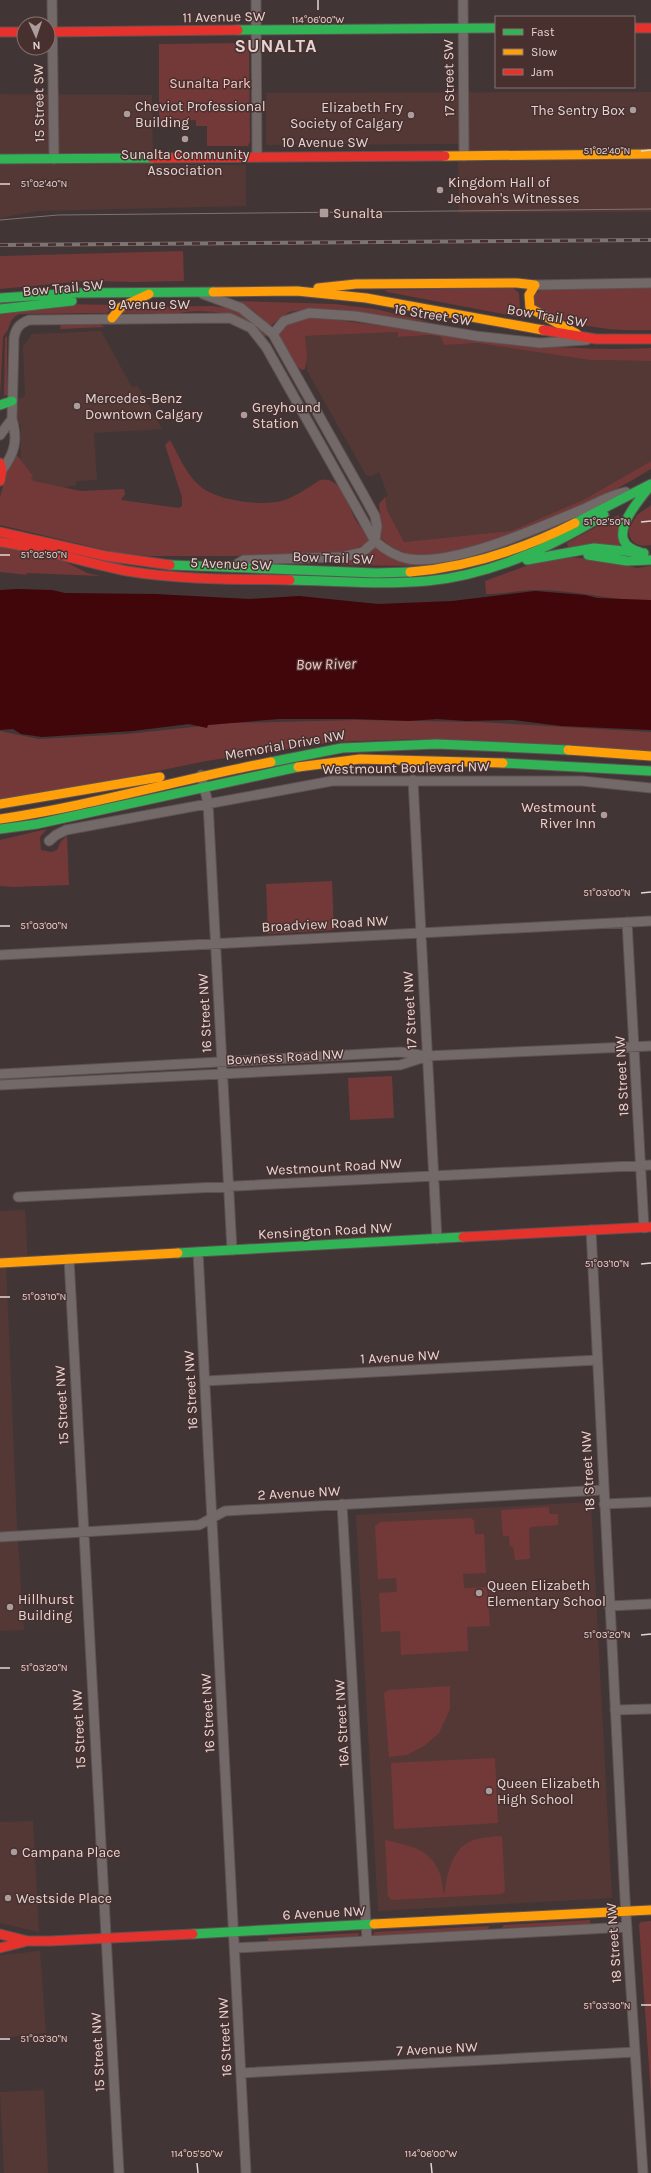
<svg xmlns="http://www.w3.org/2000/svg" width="651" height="2173" font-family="Karla,sans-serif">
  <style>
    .built { fill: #543836 }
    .green { fill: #733938 }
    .water { fill: #40060a }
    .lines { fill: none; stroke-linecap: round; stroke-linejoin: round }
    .street-casing { stroke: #5d5251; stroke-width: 11 }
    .fast-casing { stroke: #5d5251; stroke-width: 11 }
    .slow-casing { stroke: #5d5251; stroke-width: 11 }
    .jam-casing { stroke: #5d5251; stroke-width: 11 }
    .street { stroke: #736968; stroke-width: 9 }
    .fast { stroke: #30b455; stroke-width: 9 }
    .slow { stroke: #ff9f0a; stroke-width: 9 }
    .jam { stroke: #e5322d; stroke-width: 9 }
    .tram { stroke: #7d7372; stroke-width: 1 }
    .rail-casing { stroke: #7d7372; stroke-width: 4 }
    .rail { stroke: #48302f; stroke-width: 2.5; stroke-dasharray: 8; stroke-linecap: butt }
    .ticks { fill: none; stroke: #e4d5d3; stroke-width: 1.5 }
    .poi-dot { fill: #ab9d9c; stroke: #48302f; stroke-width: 1.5 }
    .labels { text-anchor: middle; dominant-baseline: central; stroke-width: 3; stroke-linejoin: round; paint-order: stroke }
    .street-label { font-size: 14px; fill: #e4d5d3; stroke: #48302f }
    .park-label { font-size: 14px; fill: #f9c6c2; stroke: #48302f }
    .poi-label { font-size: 14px; fill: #e4d5d3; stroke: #48302f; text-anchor: start }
    .water-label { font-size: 15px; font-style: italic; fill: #fac7c3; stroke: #48302f }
    .district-label { font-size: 18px; font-weight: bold; letter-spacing: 1px; fill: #e4d5d3; stroke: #48302f }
    .ticks-label { font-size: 10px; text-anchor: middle; fill: #e4d5d3; stroke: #48302f; stroke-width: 3; stroke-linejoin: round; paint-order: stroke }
  </style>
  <rect width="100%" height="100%" fill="#423535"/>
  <path class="built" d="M651,92v120l-192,1 -1,-69 -191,1 -1,-1v-51z
    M0,94l152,1 1,70h93v41l-209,5 -37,7z
    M101,331l31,56 6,-1 24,43 -68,4 3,47 -21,1v4l-21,5 -35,-5 1,-60 -4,-4 1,-22 7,-3 -2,-50 9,-12z
    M398,332l1,5 31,-2 11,2 3,8 33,-2 113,17 61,1v100l-66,38 -74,32 -107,11 -17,-32 -2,-13 3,-1 -9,-24 -7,4 -6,-1 -59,-104 -2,-35z
    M25,1210l3,52 -22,2 11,263 7,103 -24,1v-420z
    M591,1502l21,396 -234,13 -22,-396z
    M33,1821l6,111 -39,-9v-101z
    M40,1951l6,82 -46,5v-83z
    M44,2090l4,83h-44l-4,-81z"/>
  <path class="green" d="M247,43l2,7 1,91 -2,5h-41v-20h-11v-6l-26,1 -1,6h-10v-83z
    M183,251l1,30 -48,1 -51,-1 -85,8v-33z
    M513,288l6,5 1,16 5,9 -138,-26 -2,-2z
    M651,288v42c-41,2 -77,-4 -115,-20l-4,-13 7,-6 7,-2z
    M236,301l99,3 40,5 55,13 -121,-13 -20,3 -19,14 -17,-16z
    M65,304l51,1 -9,8 -87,1c-8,3 -9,7 -12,15 0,2 -4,5 -5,8l-3,60v-85z
    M212,306l14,2 20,7 20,20 -3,3c-6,-8 -12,-14 -21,-19 -16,-9 -58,-11 -74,-2l-12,-4h-35l7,-6z
    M310,317c113,12 226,37 341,31v13l-61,-1 -113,-17 -33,2 -3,-8 -11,-2 -32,2v-5l-93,4 2,22 -2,11 -3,1 -8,-6 -16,-29 11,-12z
    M61,324h38l6,3 -45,2z
    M7,336v59l-3,1 1,-58z
    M170,440c9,16 16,34 30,46 16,15 65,21 85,14 13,-5 24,-13 35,-20 21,-5 28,25 35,39 4,7 11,13 14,21l-10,8 -18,4 -103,4h-89l-36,-4 -113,-27v-28l7,-25 10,-17 16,21 -2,2 2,3 48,10 43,-2 1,5 -4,6 58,8 3,-2v-9l-17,-52z
    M651,461v8c-54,33 -112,59 -172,76 -17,5 -34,10 -51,11 -17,1 -36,-6 -47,-18l1,-9 -3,-25 6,-7 2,13 17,32 107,-11 74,-32z
    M651,505v40c-13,3 -23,-3 -22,-17l8,-13z
    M618,515l3,3 1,28 -54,1 -1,-4z
    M0,544l62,16 25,13 14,3 -75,-3 2,2 -28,-3z
    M376,547l15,9 72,3 -49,7 -73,-1v-4l22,-5z
    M566,557l29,2 42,9 14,-2v35c-38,0 -75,-11 -113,-11 -17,0 -35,4 -52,4l-1,-13 49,-18z
    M357,720l121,2 173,10v19l-231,-12 -87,3 -127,19 -155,32 -51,6v-68l39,8 88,-5 103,-11z
    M47,829l-7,8 1,13 10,2 6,-2 4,-9 6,-5 2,49 -56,2 -13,-1v-46z
    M332,881l2,49 -66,4 -2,-50z
    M392,1076l2,42 -44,2 -2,-42z
    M549,1507v7h9v11l-27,2 -2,2 1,30 -15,1 -2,-13 -3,-1 -1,-10h-6l-2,-26z
    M470,1518l4,2 1,14h9l2,39 -23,1 1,14 23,-1 3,39 -23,1 1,24 -67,4 -1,-24 -19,1 -2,-39 18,-1 -1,-14 -18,1 -3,-53 5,-4z
    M450,1686v23l-11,24 -15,13 -17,9 -18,2 -5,-64 4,-3z
    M495,1758l3,65 -104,6 -3,-66z
    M502,1836l3,55 -3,3 -111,6 -3,-4 -3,-56c26,6 47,8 56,37 1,6 2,13 3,19 3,-21 7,-51 33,-57 8,-2 17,-2 25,-3z
    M590,1920v4l-88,4 2,-3z
    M651,1921v175l-12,-172 2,-2z
    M489,1926l-1,4 -113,6 -2,-2 2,-2z
    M359,1933l-1,4 -90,5v-4z"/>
  <path class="water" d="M17,589l35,1 13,3 91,1 93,5 50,-3 79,8 74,-3 83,-10 50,4 12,3 54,2v130l-90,-4 -48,-6 -46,1 -30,-2 -28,2 -54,-2h-76l-71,6 -1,3 -18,-4 -56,7 -91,6 -21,-3 -8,-5 -13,1v-140z"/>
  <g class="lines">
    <defs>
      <path id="street" d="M52,0l2,159
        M256,0l1,157
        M463,0l1,156
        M535,285l116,-2
        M203,294l38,14 32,26 90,160 12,22 2,10 -2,15 -12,11 -21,5 -98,3 -12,7
        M273,334l11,-13 25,-8 46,3 121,20 64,7 47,-3
        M0,435l12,-16
        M2,470c13,-17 16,-31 10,-51l2,-81c2,-10 5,-14 15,-18l201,-2 21,10 15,19 109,194c9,8 21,16 34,18 46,7 129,-31 172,-49 14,-6 29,-15 45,-18
        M201,775l7,28 24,447
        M413,780l24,459
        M49,841l7,-6 10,-5 266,-49h250l69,7
        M627,922l17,306
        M0,955l651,-34
        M0,1074l401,-22 25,4 225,-10
        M0,1085l400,-20 25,-8
        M18,1197l633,-32
        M591,1230l34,669 18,274
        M198,1252l48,921
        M69,1259l50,914
        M205,1381l392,-21
        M342,1504l25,437
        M604,1504l47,-2
        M0,1537l199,-12 26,-14 378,-21
        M609,1606l42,-2
        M615,1710l36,-1
        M235,1948l392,-21
        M241,2073l394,-21"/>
      <path id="fast" d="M238,30l258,-2
        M0,159l152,-1
        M0,298l75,-5 138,-1
        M0,309l72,-8
        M0,405l12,-4
        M575,523l76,-39
        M640,552c-39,-10 -2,-51 11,-67
        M588,555l39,6 24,-1
        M527,560l67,-12 50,5
        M170,565l206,8 34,-1
        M290,580c46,1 91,5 137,1 64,-6 123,-33 177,-66
        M271,762l71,-14 95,-4 131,6
        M503,763l148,8
        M0,829l37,-5 261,-57
        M178,1253l285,-16
        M193,1934l181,-10"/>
      <path id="slow" d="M445,156l206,-2
        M318,288l38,-4 161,-1 18,2 -6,10 1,13 47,26
        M213,292l84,-1 69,7 177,32
        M112,318l9,-11 28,-13
        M410,572c58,-5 114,-23 165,-49
        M568,750l83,6
        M298,767l62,-8 143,4
        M0,804l160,-27
        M0,819c91,-13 180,-40 271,-57
        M0,1263l178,-10
        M374,1924l277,-14"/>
      <path id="jam" d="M634,28h17
        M0,32h24
        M48,32l190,-2
        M152,158l293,-2
        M543,330l53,9h55
        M0,463l2,7 -2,11
        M0,532l106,24 64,9
        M0,542c43,6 84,21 127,29 54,9 109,8 163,9
        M463,1237l188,-10
        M0,1934l28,7h22l143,-7
        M0,1948l24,-6"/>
    </defs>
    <use href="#street" class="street-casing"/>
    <use href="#fast" class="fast-casing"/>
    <use href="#slow" class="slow-casing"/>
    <use href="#jam" class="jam-casing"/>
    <use href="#street" class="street"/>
    <use href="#fast" class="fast"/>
    <use href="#slow" class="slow"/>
    <use href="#jam" class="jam"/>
    <path class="tram" d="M0,220l58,-5 593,-6"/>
    <defs>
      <path id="rail" d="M0,245l651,-5"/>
    </defs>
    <use href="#rail" class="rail-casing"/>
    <use href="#rail" class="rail"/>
  </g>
  <path class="ticks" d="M318,0v10M641,151l10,-1M0,184h10M641,522l10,-1M0,555h10M641,893l10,-1M0,926h10M641,1264l10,-1M0,1297h10M641,1635l10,-1M0,1668h10M641,2005h10M0,2039h10M197,2163l1,10M431,2163l1,10"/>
  <g class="poi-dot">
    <circle cx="633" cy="110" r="4"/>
    <circle cx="127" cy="114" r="4"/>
    <circle cx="411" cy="115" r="4"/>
    <circle cx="185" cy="139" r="4"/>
    <circle cx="440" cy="190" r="4"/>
    <rect x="319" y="208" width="10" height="10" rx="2"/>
    <circle cx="77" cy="406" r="4"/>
    <circle cx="244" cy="415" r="4"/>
    <circle cx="604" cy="815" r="4"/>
    <circle cx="479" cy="1593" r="4"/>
    <circle cx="10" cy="1607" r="4"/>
    <circle cx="489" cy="1791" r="4"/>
    <circle cx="14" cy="1852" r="4"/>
    <circle cx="8" cy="1898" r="4"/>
  </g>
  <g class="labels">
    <g class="street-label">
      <text transform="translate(224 17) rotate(-1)">11 Avenue SW</text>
      <text transform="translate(449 78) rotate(-91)">17 Street SW</text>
      <text transform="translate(39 103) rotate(-91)">15 Street SW</text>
      <text x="325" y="142">10 Avenue SW</text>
      <text transform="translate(63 288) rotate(-5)">Bow Trail SW</text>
      <text x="149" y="304">9 Avenue SW</text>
      <text transform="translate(433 315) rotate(9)">16 Street SW</text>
      <text transform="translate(547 316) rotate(10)">Bow Trail SW</text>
      <text transform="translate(333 558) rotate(2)">Bow Trail SW</text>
      <text transform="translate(231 564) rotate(2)">5 Avenue SW</text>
      <text transform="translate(285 745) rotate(-10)">Memorial Drive NW</text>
      <text transform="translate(406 768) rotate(-1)">Westmount Boulevard NW</text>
      <text transform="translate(325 924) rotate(-3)">Broadview Road NW</text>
      <text transform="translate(410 1010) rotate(-93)">17 Street NW</text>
      <text transform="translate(205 1013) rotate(-93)">16 Street NW</text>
      <text transform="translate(285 1057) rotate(-3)">Bowness Road NW</text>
      <text transform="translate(622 1076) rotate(-93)">18 Street NW</text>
      <text transform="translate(334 1167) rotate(-3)">Westmount Road NW</text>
      <text transform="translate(325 1231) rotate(-3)">Kensington Road NW</text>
      <text transform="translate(400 1357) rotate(-3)">1 Avenue NW</text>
      <text transform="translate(191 1390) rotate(-93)">16 Street NW</text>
      <text transform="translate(62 1405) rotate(-93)">15 Street NW</text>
      <text transform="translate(588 1471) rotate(-93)">18 Street NW</text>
      <text transform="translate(299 1493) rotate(-3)">2 Avenue NW</text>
      <text transform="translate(208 1713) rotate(-93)">16 Street NW</text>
      <text transform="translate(342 1723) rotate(-93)">16A Street NW</text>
      <text transform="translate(79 1729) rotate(-93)">15 Street NW</text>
      <text transform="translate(324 1913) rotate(-3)">6 Avenue NW</text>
      <text transform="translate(614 1943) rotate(-94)">18 Street NW</text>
      <text transform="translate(225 2037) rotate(-93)">16 Street NW</text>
      <text transform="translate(437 2049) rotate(-3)">7 Avenue NW</text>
      <text transform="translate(98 2052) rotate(-93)">15 Street NW</text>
    </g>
    <g class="park-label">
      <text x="210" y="83">Sunalta Park</text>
    </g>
    <g class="poi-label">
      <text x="135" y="106">Cheviot Professional<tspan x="135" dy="16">Building</tspan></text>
      <text x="403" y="107" text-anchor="end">Elizabeth Fry<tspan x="403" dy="16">Society of Calgary</tspan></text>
      <text x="625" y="110" text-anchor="end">The Sentry Box</text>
      <text x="185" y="154" text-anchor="middle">Sunalta Community<tspan x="185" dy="16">Association</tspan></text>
      <text x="448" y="182">Kingdom Hall of<tspan x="448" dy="16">Jehovah's Witnesses</tspan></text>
      <text x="333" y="213">Sunalta</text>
      <text x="85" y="398">Mercedes-Benz<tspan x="85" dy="16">Downtown Calgary</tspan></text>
      <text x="252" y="407">Greyhound<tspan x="252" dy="16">Station</tspan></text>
      <text x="596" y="807" text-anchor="end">Westmount<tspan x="596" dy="16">River Inn</tspan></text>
      <text x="487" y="1585">Queen Elizabeth<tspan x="487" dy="16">Elementary School</tspan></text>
      <text x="18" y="1599">Hillhurst<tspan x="18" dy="16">Building</tspan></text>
      <text x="497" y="1783">Queen Elizabeth<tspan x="497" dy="16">High School</tspan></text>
      <text x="22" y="1852">Campana Place</text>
      <text x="16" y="1898">Westside Place</text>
    </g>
    <g class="water-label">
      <text transform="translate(326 664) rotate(-1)">Bow River</text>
    </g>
    <g class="district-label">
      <text x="276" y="46">SUNALTA</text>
    </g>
  </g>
  <g class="ticks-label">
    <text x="318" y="23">114°06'00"W</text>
    <text x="607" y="154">51°02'40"N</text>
    <text x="44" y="187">51°02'40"N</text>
    <text x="607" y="525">51°02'50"N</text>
    <text x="44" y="558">51°02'50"N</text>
    <text x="607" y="896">51°03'00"N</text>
    <text x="44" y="929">51°03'00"N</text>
    <text x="607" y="1267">51°03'10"N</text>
    <text x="44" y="1300">51°03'10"N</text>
    <text x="607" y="1638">51°03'20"N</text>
    <text x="44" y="1671">51°03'20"N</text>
    <text x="607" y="2009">51°03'30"N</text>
    <text x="44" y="2042">51°03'30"N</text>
    <text x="197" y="2157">114°05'50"W</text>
    <text x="431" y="2157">114°06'00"W</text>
  </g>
  <rect x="495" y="16" width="140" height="72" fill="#48302f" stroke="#867271"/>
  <rect x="503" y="29" width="20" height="6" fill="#30b455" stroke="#867271"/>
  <text x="531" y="36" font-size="12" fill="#e4d5d3">Fast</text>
  <rect x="503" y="49" width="20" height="6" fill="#ff9f0a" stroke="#867271"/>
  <text x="531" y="56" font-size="12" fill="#e4d5d3">Slow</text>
  <rect x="503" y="69" width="20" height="6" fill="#e5322d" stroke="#867271"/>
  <text x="531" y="76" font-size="12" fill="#e4d5d3">Jam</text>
  <g transform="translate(36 36) rotate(177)"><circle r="19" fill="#48302f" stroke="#867271"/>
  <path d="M0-3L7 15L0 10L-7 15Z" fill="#ab9d9c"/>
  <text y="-6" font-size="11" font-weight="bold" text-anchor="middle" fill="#e4d5d3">N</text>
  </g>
</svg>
